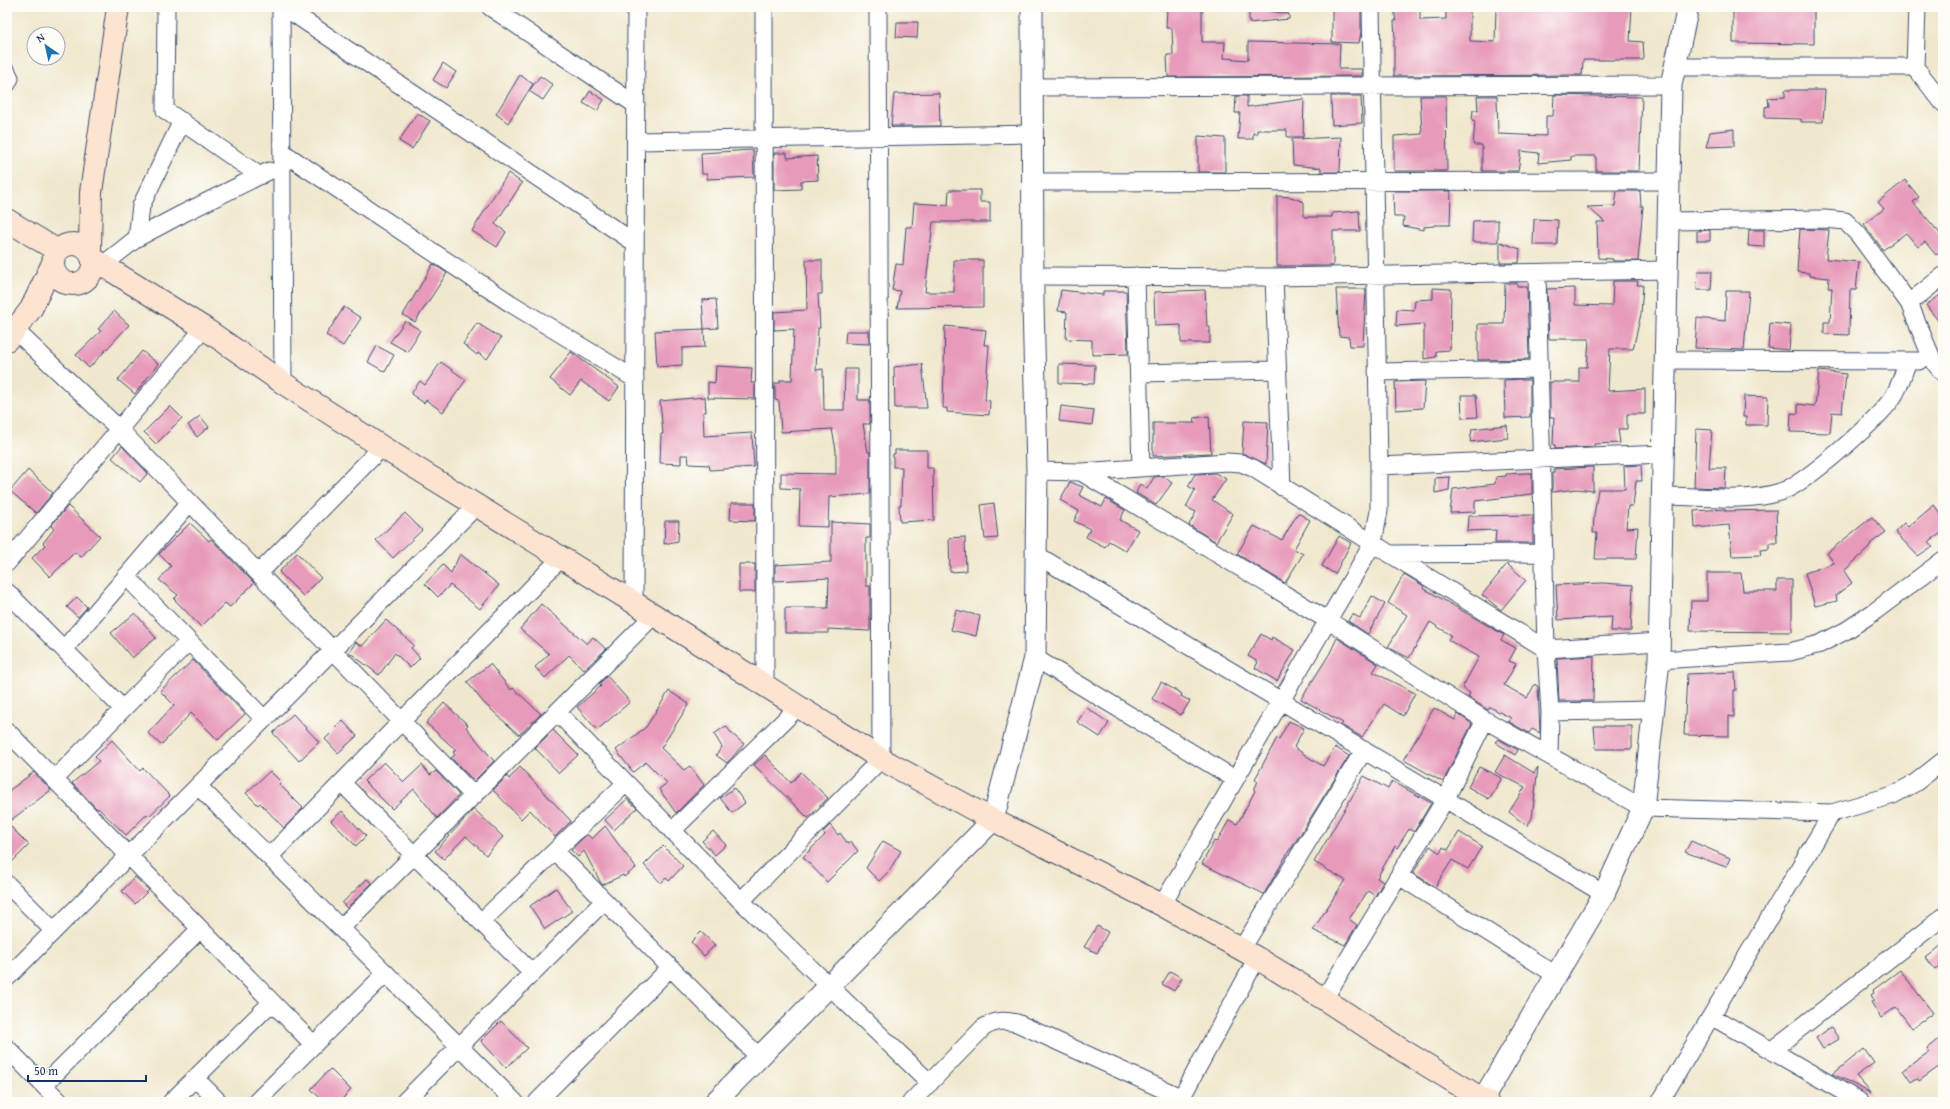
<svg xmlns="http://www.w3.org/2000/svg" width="1950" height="1109" font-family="'Gentium Book Plus',serif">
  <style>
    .building { fill: #e79aba }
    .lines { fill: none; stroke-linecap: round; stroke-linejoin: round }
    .minor-casing { stroke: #3b4b6f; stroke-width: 19 }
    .tertiary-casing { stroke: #3b4b6f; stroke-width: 23 }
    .secondary-casing { stroke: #3b4b6f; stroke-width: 24 }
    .minor { stroke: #fff; stroke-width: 17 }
    .tertiary { stroke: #fff; stroke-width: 21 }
    .secondary { stroke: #fde4d1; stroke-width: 22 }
  </style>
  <rect width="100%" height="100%" fill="#fdfcf7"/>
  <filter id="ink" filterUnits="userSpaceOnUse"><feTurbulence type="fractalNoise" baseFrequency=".025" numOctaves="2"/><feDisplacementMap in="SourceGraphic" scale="8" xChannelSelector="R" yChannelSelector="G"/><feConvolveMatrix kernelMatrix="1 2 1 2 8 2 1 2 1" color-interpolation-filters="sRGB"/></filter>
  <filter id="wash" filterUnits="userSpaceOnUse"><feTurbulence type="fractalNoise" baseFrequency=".012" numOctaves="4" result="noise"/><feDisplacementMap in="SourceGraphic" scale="16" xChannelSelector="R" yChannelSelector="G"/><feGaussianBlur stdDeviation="0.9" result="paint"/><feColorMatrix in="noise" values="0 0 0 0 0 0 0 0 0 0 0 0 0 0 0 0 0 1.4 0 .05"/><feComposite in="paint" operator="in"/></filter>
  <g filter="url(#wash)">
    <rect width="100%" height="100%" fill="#f0e8ce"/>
    <g id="blocks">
      <path class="building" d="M1167,7l35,1v34h23l-1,16 24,2v-18l92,2 -1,25h23v7l-194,1 -1,-22h6l-1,-27h-6z
        M1332,7h29v25l-2,11 -27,-1z
        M1420,7v13l26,-1v-12h24v34l25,1 1,-35h50v2l86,-2 -2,34 13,1 1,16 -1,2h-60l-1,15 -188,1v-37h1l-1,-18h2l-2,-13z
        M1733,7h32v3h49v34l-81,-1z
        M1249,8l40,6v5l-40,4z
        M897,22h21l-1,16 -21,-1z
        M443,63l13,9 -10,16 -13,-8z
        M520,75l13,9 -25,39 -12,-9z
        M540,76l13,9 -10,15 -14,-9z
        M1785,90h40l-2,32h-22v-3l-36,-1v-11l4,-1 -1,-8 17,-1z
        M590,91l14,9 -7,11 -14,-8z
        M939,93l1,33h-49l3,-32z
        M1554,95l88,2 -3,74h-43v-15h-25v4l-33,3 1,-10 -18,-2 -3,20h-36v-26h-9l2,-24 -3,-1 1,-10h5l-1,-14h20l1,38 48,2v-20h7z
        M1236,96h11v11l57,-8 -1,38h-16v-7h-30v4l-4,-1v6h-15l2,-26h-5z
        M1331,96h30l1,27 -30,2z
        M1420,96h26l1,75h-53v-35l28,-2z
        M417,113l13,8 -18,28 -13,-8z
        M1734,129v17l-28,1 4,-15z
        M1198,136l27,2v34h-27z
        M1341,137l-1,35h-19v-4l-28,-3 -1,-26z
        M753,150l1,27 -47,2v-5h-5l-1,-21z
        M774,153h13v5l30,-2 1,24 -17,1v8l-27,1z
        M508,173l14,10 -27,41 11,8 -9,15 -25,-16z
        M1905,180l14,17 -6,5 30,35v13l-7,5 -11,-13 -7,5 -12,-14 -23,17 -19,-26 20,-15 -6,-7z
        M949,190h31v12h10v20h-57l-8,70h29v-32h29v47l-86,1 3,-17 -8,-1 4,-26 7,1 3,-38h6l2,-24 34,2z
        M1395,191h56l-1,34h-16v1l-10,1v3l-21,-4 1,-9h-10l-1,-24z
        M1617,191h23l1,15h2l-5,55h-25v-2l-15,-1 -1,-36h8l-18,-15 28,-1z
        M1277,196l14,1 13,5v15h28v-4l27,-2 1,20h-27v35h-56z
        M1534,219l24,1 -1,25h-24z
        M1498,220v22h-26l1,-21z
        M1800,229l29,1 -3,29 33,3 -3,28h-6l-1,45 -25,-1v-12h6l2,-34h-4l1,-10 -20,-2v-3l-12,-1z
        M1710,230v11h-13v-10z
        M1749,230h15v17l-16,-1z
        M1500,242l20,7 -1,14h-19z
        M806,260h16v34h-4l2,34h-2l-2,42 7,-1 1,41h20l1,-41h13v31h12v24h-7l5,28h2v42l-41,3 -1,30 -29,-1 1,-37 -19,-1v-15l55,1v-24l-4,-21 -51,3 -2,-31 -4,-1v-17h5v-3h12l2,-51 -20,1v-18l33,-2z
        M433,264l14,9 -32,49 -12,-7z
        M1698,271h14l-1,19h-14z
        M1613,281h25l-1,4h6l-2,29 -8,35h-23l-2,42 37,-2v25h-18v15h-9l2,14 -26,1v3l-39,2v-4h-2l1,-28h-4v-35h29v-15h8l2,-28h-40l-2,-50 28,-1v17l37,1z
        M1505,283h12v3l10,1 2,72 -51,1v-36h26z
        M1433,288l18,1 -1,61 -14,1v6l-12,2v-35l-28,2 1,-17 17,1 1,-10 18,-1z
        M1336,289h30l-3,57h-13l-1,-9 -10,-1z
        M1061,290l42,5v-4h23l2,63 -36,1v-15l-26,-1 1,-27 -9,-1z
        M1205,290l2,37h3v16h-29v-18l-26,1 -1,-34z
        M1726,291h23l-5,59 -49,-2 2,-30 28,3z
        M1943,293v34l-17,-22z
        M716,299l2,29 -14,1 -2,-29z
        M344,307l17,11 -18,28 -17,-11z
        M114,311l15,14 -40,43 -13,-13 25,-24 -3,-2z
        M405,321l15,9 -12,22 -18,-10z
        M477,323l24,15 -14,21 -9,-6 -1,2 -14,-11z
        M1770,323l21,2 -2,25 -21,-2z
        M945,326l41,4 -2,15h5l-4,55 5,1 -1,14 -42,-3v-4h-4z
        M704,329l1,18 -23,1v17l-25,2 -2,-36z
        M846,331h23v13l-24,-1z
        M377,346l17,9 -9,17 -17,-10z
        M142,351l16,13 -23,30 -17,-14z
        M571,352l48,35 -10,14 -28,-20 -11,14 -20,-16z
        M441,362l25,18 -23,32 -17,-12 -2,3 -13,-9 9,-13 5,4z
        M922,364l5,44h-32l-1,-41z
        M1059,364l36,1 -1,19 -35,-1z
        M716,366l36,2 -1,15h4v16l-47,-1v-16l7,1z
        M1819,371l27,3 -4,39 -10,-1 -2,21 -40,-1 1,-19 7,1v-10l17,2z
        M1521,379v1h9v37l-25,1 -1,-38z
        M1425,381l-2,27 -27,2 -1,-28z
        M1461,395h15l2,22 -16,1z
        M1744,396l24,1 -1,28h-21v-8h-3z
        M705,397l1,15h-3l1,24 48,-3 2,34 -44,3 -1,-5 -20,-1 -1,-9h-7v9l-21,-1 1,-29h2l-3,-33z
        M170,406l12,12 -26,26 -12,-12z
        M1061,406l33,4 -2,15 -33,-4z
        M200,416l9,11 -12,10 -9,-12z
        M1209,416l2,37 -58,3v-33h42l-1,-5z
        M1244,421l24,1 -2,42 -24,-11z
        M1507,425l1,13 -38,4 2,-13z
        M1696,429l16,1 -3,38h17l-1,20 -31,-1z
        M122,446l26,27 -8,9 -28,-24z
        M895,450h32v18h6l1,52 -34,2 -1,-17h2l1,-38h-9v-13h2z
        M1641,465l1,16h-6l-3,25h-5l-2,22 12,-1 -2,32h-41l2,-26h-4l1,-17 4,-27h27l-1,-23z
        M1593,467v24l-16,-2 -25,3v-19h2v-4z
        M28,470l25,23 -17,20 -26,-22z
        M1215,473l11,6 -14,21 21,14 -17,28 -27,-17 7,-13 -10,-5 9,-17 -7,-4 7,-12z
        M1527,473h5v21l-57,7v11l-25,1 3,-24 42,-5 1,-7 10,-1v-2z
        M1163,476l9,7 -16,22 -20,-12 4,-9 7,5 7,-12z
        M1450,477l-1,13 -14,3v-15z
        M1070,482l13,5 -4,8 23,12 4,-8 19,11 -5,10 18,10 -12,21 -17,-10 -4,6 -19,-10 4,-8 -16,-8 5,-10 -19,-11z
        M731,503h24v18l-25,-1z
        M994,503l4,35 -13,1 -4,-34z
        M1934,505l9,12v15l-15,10 5,4 -15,10 -23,-24 9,-9 4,4z
        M68,506l32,30 -19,21 -6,-5 -25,25 -18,-19 13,-13 -2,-2 11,-14 -3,-3z
        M1725,509v2l51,-1 1,33h-8v6l-9,1 1,5 -29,1 -3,-31 -34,3 -1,-17z
        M405,513l17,17 -29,28 -17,-18z
        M1298,513l12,7 -16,29 9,5 -18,29 -48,-29 17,-28 28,14z
        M1533,515v28h-38l1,-13 -29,1 1,-15z
        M1872,517l14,15 -15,11 -2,5 -25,23 8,12 -16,12 1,6 -22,5 -10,-33 29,-10 -7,-10z
        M665,521h14l-1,20 -14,3z
        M831,522l39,2v14h-4v48h4v45l-42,-2v4h-43v-25h43l1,-30 -54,3v-16l56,-3z
        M190,523l19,18 2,-2 43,44 -24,24 -5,-4 -24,24 -27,-28 4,-4 -19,-15 12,-14 -12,-12z
        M1339,536l12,7 -16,31 -13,-8z
        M965,537l1,34 -16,1 -1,-34z
        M297,553l24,25 -18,18 -24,-24z
        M460,554l39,31 -19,24 -30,-24 -12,12 -13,-13 18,-19 8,8z
        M739,564h16v28h-16z
        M1507,564l19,16 -25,30 -19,-15z
        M1707,573h34l2,18h34v-11h15v52l-102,-1 1,-30h16z
        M1404,574l20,12 -1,2 81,47 -3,5 15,8 -7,13 7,3 -12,21 23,13 8,-14 3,3 2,46 -8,-4 -3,4 -20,-11 2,-4 -21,-11 -2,3 -20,-13 2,-4 -8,-5 17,-31 -31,-17 3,-5 -21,-13 -21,36 -21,-11 19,-32 -19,-12z
        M1602,583l31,2 -2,46h-20l1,-14 -54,3 -2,-35z
        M1372,596l13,8 -17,30 -20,-13 4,-7 8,4z
        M77,597l10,10 -9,10 -11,-10z
        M541,604l46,40 6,-7 13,12 -22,21 -15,-15 -24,23 -10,-11 14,-13 -29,-25z
        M956,610l24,6 -4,20 -25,-6z
        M135,613l21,25 -24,20 -21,-25z
        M386,620l28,25 -3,3 9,10 -10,10 -15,-15 -16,22 -30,-23 7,-10 6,4z
        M1261,634l10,6 1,-3 23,13 -18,31 -22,-13 3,-6 -10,-6z
        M1337,638l41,26 -5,8 42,21 -12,23 -19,-12 -22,33 -21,-12 2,-2 -42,-24 29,-46z
        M1594,656l-1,45h-34l-2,-43z
        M193,660l52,54 -27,26 -27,-27 -30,32 -13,-12 26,-28 -14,-14z
        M490,664l21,26 2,-2 28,26 -22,21 -36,-33 -16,-20z
        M1735,672l1,18h-2v27l-5,-1v20l-45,-1 3,-61z
        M607,676l23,26 -33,28 -20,-23 24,-21 -2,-2z
        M1161,682l21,12 -1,2 9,5 -9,14 -29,-16z
        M669,691l20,13 -28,44 23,22 6,-4 14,19 -28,28 -17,-24 8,-6 -21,-21 -13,10 -17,-22 30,-23z
        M444,703l24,22 -2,2 28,34 -20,20 -23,-23 4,-3 -2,-3 3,-2 -30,-27z
        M1087,708l22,15 -9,14 -23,-15z
        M1434,708l21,12 3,-6 14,10 -29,58 -39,-22z
        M293,714l26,28 -20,19 -26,-28z
        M343,721l14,15 -19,17 -13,-14z
        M1289,721l15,7 -10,19 14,10 15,9 12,-19 14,9 -58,93h-1l-26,45 -62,-30 12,-23 3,1 12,-22 8,4 4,-7 14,-26 -1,-1 4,-9 -3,-2 22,-41 2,1z
        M726,726l6,8 12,10 -17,19 -11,-8 6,-8 -8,-13z
        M1594,726h38v23h-36z
        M553,730l25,25 -19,18 -24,-25z
        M1498,739l20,11 -3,5 -20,-13z
        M112,740l28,31 3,-3 27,28 -21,20 -2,-2 -21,21 -28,-27 -1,1 -25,-26 27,-22 -4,-4z
        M765,755l26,28 10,-11 27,26 -20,20 -54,-53z
        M1505,755l29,18 4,-6 -6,51 -5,8 -18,-14 16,-25 -30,-15z
        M384,762l20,20 18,-17 8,10 6,-4 23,24 -22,23 -23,-29 -22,20 -28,-28z
        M520,767l51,54 -16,16 -25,-27 -9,9 -28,-29 14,-14 2,3z
        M1479,767l23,11 -13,21 -21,-12z
        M270,771l11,11 -2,2 24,24 -19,20 -24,-25 -2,2 -12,-12z
        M34,772l17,18 -44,33 22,22 -22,22v-75z
        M1364,776l24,13 4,-8 39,22 -17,29 -5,-3 -12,19 -2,-2 -18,32 6,4 -8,14 -7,-5 -19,28 8,6 -12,20 -32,-15 32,-50 -31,-18z
        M734,788l11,15 -13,10 -12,-15z
        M627,799l10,9 -23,22 -9,-10z
        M474,809l29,28 -17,18 -20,-19 -22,23 -9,-8z
        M342,811l24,25 -10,10 -25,-25z
        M830,825l8,10 2,-2 8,11 3,-2 7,9 -31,31 -24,-25 22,-22 -2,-3z
        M605,826l31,42 -12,9 -1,-2 -21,10 -18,-34 -6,6 -7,-7 14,-14 3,-1 4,4z
        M713,831l13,14 -11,10 -13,-14z
        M1459,832l23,14 -14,23 -16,-9 -17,27 -22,-14 17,-27 10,7 3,-6 5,3z
        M883,841l18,10 -12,20 -10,10 -13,-13z
        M1691,841l39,17 -4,9 -41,-15z
        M663,846l20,20 -14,15 -3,-3 -5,5 -17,-18z
        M135,877l14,13 -14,14 -13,-13z
        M367,879l5,4 -25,25 -5,-5z
        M556,888l16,23 -27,18 -15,-23z
        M1097,926l11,6 -11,21 -13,-6z
        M701,932l14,13 -11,11 -13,-14z
        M1943,944v19l-8,6 -9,-11z
        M1900,970l33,43 -21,15 -16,-21 -15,11 -10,-16 3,-2 -3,-5 3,-2 -1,-3z
        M1170,971l12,7 -8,13 -12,-7z
        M501,1021l26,27 -21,20 -25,-27z
        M1831,1027l8,12 -16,10 -7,-11z
        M1943,1036v34l-3,-4 -21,15 -2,-3 -6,4 -8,-12 26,-18 -2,-3z
        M1864,1049l10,14 -18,13 15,17 -38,-19z
        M330,1069l21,21 -12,12h-15l-13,-13z"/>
    </g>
  </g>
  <g filter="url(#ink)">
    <use href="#blocks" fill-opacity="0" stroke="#3b4b6f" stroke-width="1"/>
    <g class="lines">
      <defs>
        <path id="minor" d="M166,7l-1,103 95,66
          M281,7l2,376
          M284,7l351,236
          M490,7l146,98
          M764,7l1,678
          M1917,7l-2,60 28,36
          M1675,67h240
          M7,72l3,6 -3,6
          M1032,87l639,-2
          M636,141l396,-7
          M282,152l228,151 125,76
          M1033,182l636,-1
          M1668,221l157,-2 20,2 13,13 51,69 24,58 10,12
          M137,238l4,-32 41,-85
          M103,265l34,-27 45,-24 87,-43
          M1537,273l9,376 4,63 -1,42
          M1033,276l241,1 393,-7
          M1136,276l5,192
          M1274,277l8,210
          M1909,303l34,-27
          M15,330l103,98 356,368
          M1665,360l254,1
          M1377,372l162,-3
          M1139,373l138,-3
          M1379,466l284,-12
          M1037,471l44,1 248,149 156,99 158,88 189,5 61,-18 22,-12 28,-22
          M1081,472l146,-10 14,1 12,5 137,86 154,-1
          M1662,496c36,0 85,7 118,-4 24,-7 99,-73 113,-95 7,-10 10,-24 15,-36
          M1035,554l569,340
          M1390,554l156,95 113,-7
          M7,563l197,-235
          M259,573l123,-126
          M126,576l138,143
          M7,592l116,117
          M634,603l2,-596
          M64,649l126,-147
          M1035,658l200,121
          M1659,660l131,-8 30,-8 27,-14 27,-18 69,-52
          M557,712l184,189 189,182
          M1550,712l103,-2
          M7,731l307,314
          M54,780l135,-139
          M342,783l190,190
          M198,786l317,316
          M672,831l127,-125
          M555,851l204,206
          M269,857l292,-299
          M1399,876l157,99
          M7,884l47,47
          M741,901l140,-142 -3,-752
          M1162,905l211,-362 6,-32v-45l-8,-459
          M481,922l145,-139
          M341,928l313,-313
          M1241,950l123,-200
          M7,978l469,-472
          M1324,999l122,-201 39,-78
          M1711,1016l150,86
          M7,1048l53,54
          M1772,1050l171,-133
          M195,1078l24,24
          M44,1085l156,-156
          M171,1102l101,-100
          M256,1102l130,-129
          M404,1102l200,-201
          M537,1102l133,-134
          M911,1102l72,-74c12,-8 21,-8 34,-5l163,74
          M1179,1102l78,-144
          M1660,1102l172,-289"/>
        <path id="tertiary" d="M1483,1099l121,-205 39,-86 16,-148 12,-575 17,-78
          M715,1102l278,-282 42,-162 2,-187 -4,-168 -1,-296"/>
        <path id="secondary" d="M7,220l51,31
          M53 264a20 20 0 1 1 40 0a20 20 0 1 1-40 0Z
          M90,252l1,-60 27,-185
          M93,259l111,69 79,55 99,64 272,168 227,144 112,61 169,85 95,53 67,41 78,51 85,52
          M7,340l24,-31 22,-46"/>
      </defs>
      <use href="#minor" class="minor-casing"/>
      <use href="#tertiary" class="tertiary-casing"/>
      <use href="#secondary" class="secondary-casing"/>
      <use href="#minor" class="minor"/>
      <use href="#tertiary" class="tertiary"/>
      <use href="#secondary" class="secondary"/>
    </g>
  </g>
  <rect width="1950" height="1109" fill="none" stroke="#fdfcf7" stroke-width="24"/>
  <g transform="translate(46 46) rotate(326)"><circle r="19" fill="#fdfcf7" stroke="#a3aaba"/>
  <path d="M0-3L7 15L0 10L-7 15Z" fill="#1f6fb2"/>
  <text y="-6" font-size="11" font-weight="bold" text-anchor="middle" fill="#1b2f5e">N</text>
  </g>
  <path d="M28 1075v6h118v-6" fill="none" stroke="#1b2f5e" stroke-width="2"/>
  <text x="34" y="1075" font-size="12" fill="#1b2f5e" stroke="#fdfcf7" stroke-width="3" paint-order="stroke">50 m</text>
</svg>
